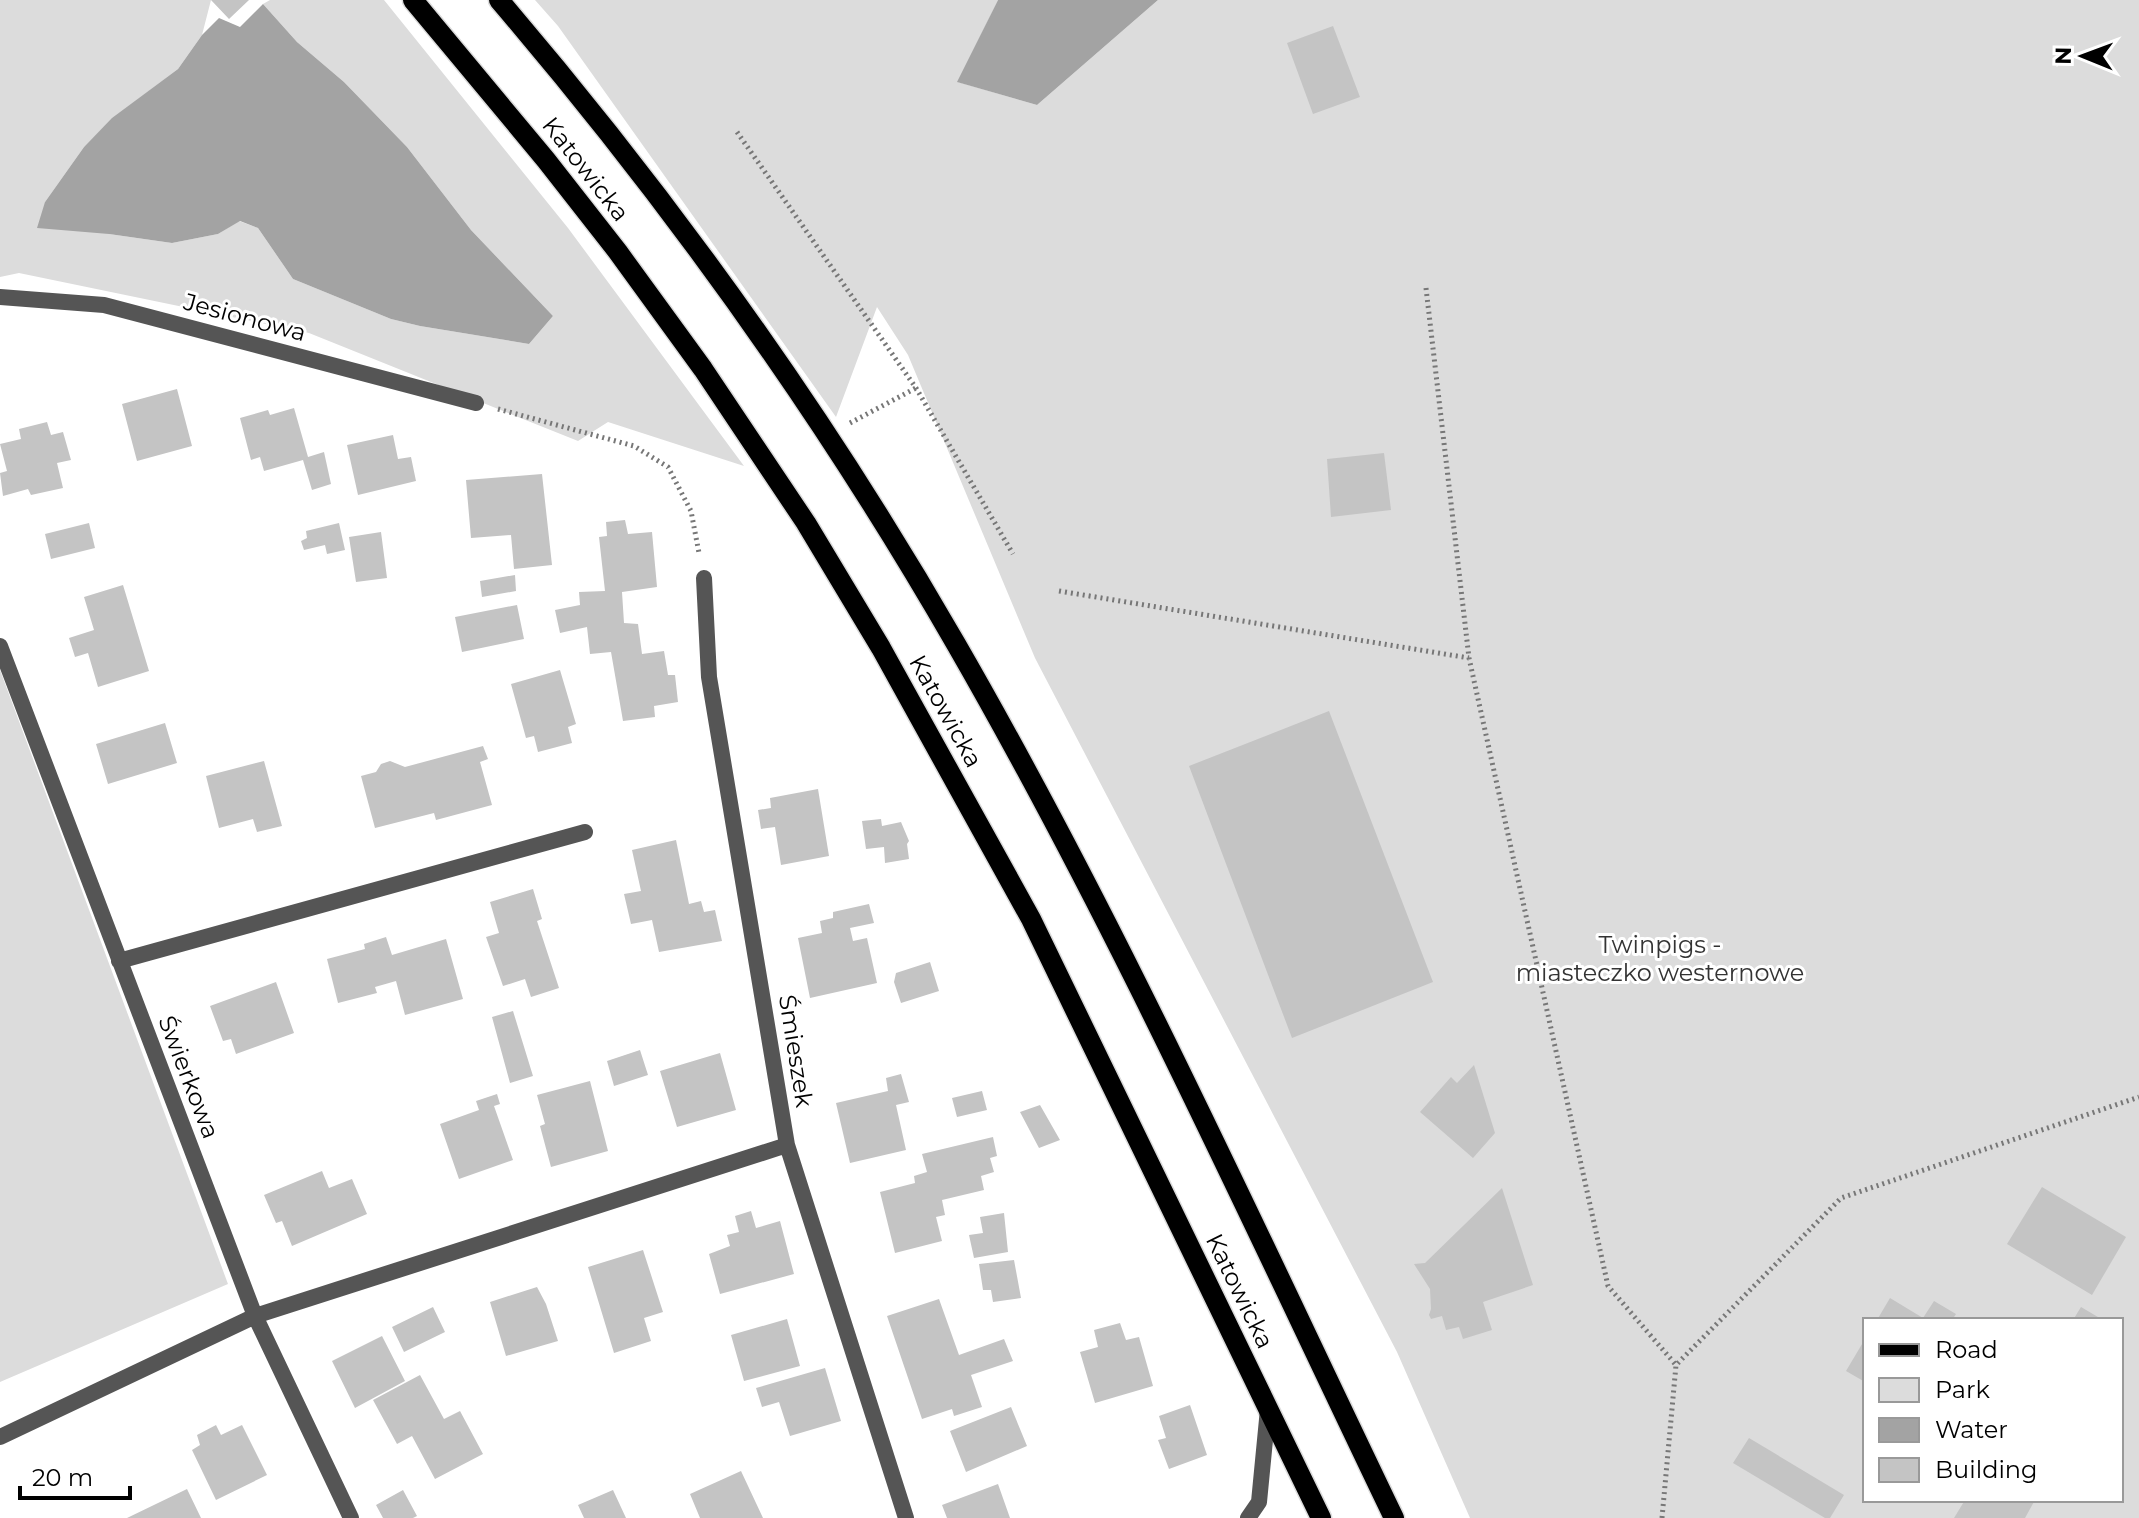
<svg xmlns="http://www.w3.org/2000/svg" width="2139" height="1518" font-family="Montserrat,sans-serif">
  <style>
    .green { fill: #dcdcdc; fill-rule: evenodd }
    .water { fill: #a3a3a3 }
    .building { fill: #c4c4c4 }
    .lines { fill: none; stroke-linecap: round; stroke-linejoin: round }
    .primary-casing { stroke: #dbdbdb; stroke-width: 23 }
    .path { stroke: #777; stroke-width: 5; stroke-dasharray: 2 4; stroke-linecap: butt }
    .lane { stroke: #555; stroke-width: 16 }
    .street { stroke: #555; stroke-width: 16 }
    .primary { stroke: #000; stroke-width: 20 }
    .labels { text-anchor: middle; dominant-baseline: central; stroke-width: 6; stroke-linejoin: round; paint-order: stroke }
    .street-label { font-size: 24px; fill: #000; stroke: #fff }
    .park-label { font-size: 24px; fill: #333; stroke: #fff }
  </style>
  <rect width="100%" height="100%" fill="#fff"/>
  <path class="green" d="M0,0h211l-9,35 -24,34 -65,49 -29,29 -39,55 64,32 63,9 46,-9 21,-13 19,7 35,51 98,40 29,7 109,18 24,-28 -82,-86 -64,-83 -63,-65 -47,-40 -34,-38 7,-4h114l184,228 176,238 -136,-44 -30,19 -269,-108 -290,-60 -19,4z
    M535,0h463l-40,82 79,23 121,-105h981v1518h-669l-73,-166 -362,-694 -127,-303 -31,-48 -41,110 -278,-391zM1865,1320h256v180h-256z
    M0,670l228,614 -228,98z"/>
  <path class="water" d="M998,0h160l-121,105 -80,-23z
    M263,4l34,38 47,40 63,65 64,83 82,86 -24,28 -109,-18 -29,-7 -98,-40 -35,-51 -18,-7 -22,13 -46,9 -63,-9 -72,-6 8,-26 39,-55 28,-29 66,-49 24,-34 17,-17 21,9z"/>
  <path class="building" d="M211,0h38l-20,19z
    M1333,26l27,71 -47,17 -26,-71z
    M177,389l15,57 -55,15 -15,-57z
    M294,408l14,49 16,-5 7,32 -19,6 -9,-30 -39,11 -4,-14 -9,3 -11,-42 28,-8 2,5z
    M47,422l4,13 12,-3 8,28 -14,3 6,25 -32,7 -3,-6 -25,7 -3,-23 7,-2 -7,-27 21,-5 -2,-10z
    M393,435l5,24 13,-2 5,24 -58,14 -11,-50z
    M1384,453l7,57 -60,7 -4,-58z
    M542,474l10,91 -38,4 -3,-34 -40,3 -5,-58z
    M625,520l3,14 24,-2 5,55 -35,5 2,31 14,1 4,30 22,-3 4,24h7l3,27 -24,4 1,11 -32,4 -12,-69 -21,2 -3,-27 -27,6 -5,-23 25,-5 -1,-13 26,-1 -6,-54 8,-1 -1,-14z
    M89,523l6,25 -44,11 -6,-25z
    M339,523l6,27 -18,4 -2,-9 -21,5 -3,-9 6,-3 -1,-7z
    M381,532l6,46 -31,4 -7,-45z
    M515,575l1,16 -34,6 -2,-16z
    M123,585l26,86 -51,16 -10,-34 -13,4 -6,-19 25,-8 -10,-33z
    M517,605l7,34 -62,13 -7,-35z
    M560,670l16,54 -8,3 4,16 -34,9 -4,-16 -8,2 -15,-54z
    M1329,711l104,271 -141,56 -103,-272z
    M165,723l12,40 -69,21 -12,-40z
    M483,746l5,13 -8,3 12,43 -56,15 -2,-7 -59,15 -14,-52 15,-4 5,-8 9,-3 15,6z
    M264,761l18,65 -25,6 -4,-13 -34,9 -13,-52z
    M818,789l11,67 -48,9 -6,-38 -14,2 -3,-19 13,-2 -1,-10z
    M881,819l1,7 19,-4 8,19 -2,3 2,15 -24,4 -1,-16 -18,2 -4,-28z
    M676,840l13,64 12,-3 3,11 11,-2 7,31 -63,11 -7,-32 -21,4 -7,-30 17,-3 -9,-41z
    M533,889l9,30 -5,2 22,67 -28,9 -6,-18 -22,7 -17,-49 13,-4 -9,-31z
    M869,904l5,19 -24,5 3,13 14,-3 10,45 -67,15 -12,-60 24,-5 -2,-12 13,-3v-6z
    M386,937l6,18 54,-16 17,60 -58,16 -9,-34 -21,6 2,6 -39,10 -11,-44 38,-10 -1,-5z
    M930,962l9,29 -38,12 -7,-21 2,-9z
    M276,982l18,51 -58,21 -5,-15 -8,2 -13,-35z
    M513,1011l20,65 -23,7 -18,-66z
    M640,1050l8,25 -34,11 -7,-25z
    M720,1053l16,57 -59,17 -17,-56z
    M1474,1065l21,68 -22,25 -53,-46 31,-35 6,6z
    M901,1074l8,28 -13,3 10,45 -56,13 -14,-60 52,-12 -2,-13z
    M590,1081l18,70 -57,16 -11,-41 5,-2 -8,-29z
    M982,1091l5,19 -30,7 -5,-19z
    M497,1094l3,10 -6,2 19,54 -54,19 -19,-55 39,-14 -3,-9z
    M1040,1105l20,35 -21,8 -19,-36z
    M993,1137l4,19 -7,2 4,14 -13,4 3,14 -42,10 3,15 -9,2 6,24 -47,12 -15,-61 35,-9 -1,-7 13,-4 -5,-18z
    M322,1171l7,17 23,-9 15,35 -75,32 -10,-25 -6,2 -12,-28z
    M2042,1187l84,50 -34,58 -85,-51z
    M1502,1188l31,97 -50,17 9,28 -29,9 -4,-12 -13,3 -4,-14 -11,3 -2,-4 2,-6 -1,-20 -16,-25 11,-1z
    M751,1211l5,17 24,-7 14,53 -74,20 -11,-40 21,-8 -3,-11 12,-3 -4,-16z
    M1004,1213l4,39 -34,6 -5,-23 14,-2 -3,-16z
    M643,1250l20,62 -19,6 7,23 -37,12 -26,-86z
    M1014,1260l7,38 -28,4 -2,-12h-8l-4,-26z
    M537,1287l9,17 12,37 -52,15 -16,-54z
    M1890,1298l33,20 11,-17 22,13 -4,6h-75z
    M939,1299l20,56 45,-16 9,22 -42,14 11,32 -28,9 -2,-7 -30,10 -35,-103z
    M433,1307l12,25 -41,20 -12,-25z
    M2081,1307l22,13h-30z
    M787,1319l13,47 -56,15 -13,-46z
    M1120,1323l6,17 13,-3 14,49 -58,17 -15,-51 18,-5 -4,-17z
    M382,1336l23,45 -50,27 -23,-47z
    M1865,1339v43l-19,-11z
    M825,1368l16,53 -51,15 -11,-34 -17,5 -6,-19z
    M420,1375l24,44 16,-8 23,43 -48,25 -23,-43 -15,8 -24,-44z
    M1190,1405l17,50 -38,14 -11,-29 8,-2 -7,-22z
    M1011,1407l16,39 -61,26 -16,-41z
    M216,1425l5,10 21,-10 25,50 -51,25 -24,-50 8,-5 -3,-10z
    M1749,1438l95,57 -14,23h-5l-92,-55z
    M741,1471l22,47h-63l-10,-24z
    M998,1484l12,34h-63l-5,-13z
    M187,1489l14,29h-74z
    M403,1490l14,26 -4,2h-30l-7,-13z
    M613,1490l13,28h-42l-6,-13z
    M1965,1500h70l-10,18h-71z"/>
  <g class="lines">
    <defs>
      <path id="primary" d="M413,0l133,160 72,92 85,117 103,154 75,125 150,271 290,599
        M499,0c171,200 326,416 457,644 163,283 297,581 438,874"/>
    </defs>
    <use href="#primary" class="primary-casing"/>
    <path class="path" d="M737,132l179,256 97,166
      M1426,288l43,370 139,628 68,79
      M498,409l136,37 34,21 23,44 8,42
      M850,423l66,-35
      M1059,591l410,67
      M1662,1518l14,-153 165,-167 298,-101"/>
    <path class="lane" d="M1248,1518l11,-16 9,-93"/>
    <path class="street" d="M0,297l104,8 372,98
      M704,578l5,99 78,468 119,373
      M0,646l255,670 96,202
      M119,961l466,-129
      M0,1437l255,-121 532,-171"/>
    <use href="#primary" class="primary"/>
  </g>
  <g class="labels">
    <g class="street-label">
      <text transform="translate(586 169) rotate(52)">Katowicka</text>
      <text transform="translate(245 317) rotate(15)">Jesionowa</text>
      <text transform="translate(946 711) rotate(61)">Katowicka</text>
      <text transform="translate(796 1051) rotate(81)">Śmieszek</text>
      <text transform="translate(189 1077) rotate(69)">Świerkowa</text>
      <text transform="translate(1240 1291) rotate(64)">Katowicka</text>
    </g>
    <g class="park-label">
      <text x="1660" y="944">Twinpigs -<tspan x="1660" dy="28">miasteczko westernowe</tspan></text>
    </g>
  </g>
  <rect x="1863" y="1318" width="260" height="184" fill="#ffffff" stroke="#999999" stroke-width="2"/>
  <rect x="1879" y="1344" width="40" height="12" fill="#000000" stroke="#999999" stroke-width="2"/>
  <text x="1935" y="1358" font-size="24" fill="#000000">Road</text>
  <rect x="1879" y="1378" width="40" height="24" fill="#dcdcdc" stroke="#999999" stroke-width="2"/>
  <text x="1935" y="1398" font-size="24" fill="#000000">Park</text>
  <rect x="1879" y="1418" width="40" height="24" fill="#a3a3a3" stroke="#999999" stroke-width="2"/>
  <text x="1935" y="1438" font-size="24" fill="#000000">Water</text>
  <rect x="1879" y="1458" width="40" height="24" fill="#c4c4c4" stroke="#999999" stroke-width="2"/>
  <text x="1935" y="1478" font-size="24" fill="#000000">Building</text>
  <g transform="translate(2083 56) rotate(271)" stroke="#ffffff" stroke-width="6" paint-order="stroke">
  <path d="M0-6L14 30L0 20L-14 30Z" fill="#000000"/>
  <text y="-12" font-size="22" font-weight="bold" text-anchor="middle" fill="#000000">N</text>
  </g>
  <path d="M20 1486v12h110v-12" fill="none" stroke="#000000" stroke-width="4"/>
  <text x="32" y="1486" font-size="24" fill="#000000" stroke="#ffffff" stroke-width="6" paint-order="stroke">20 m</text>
</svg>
